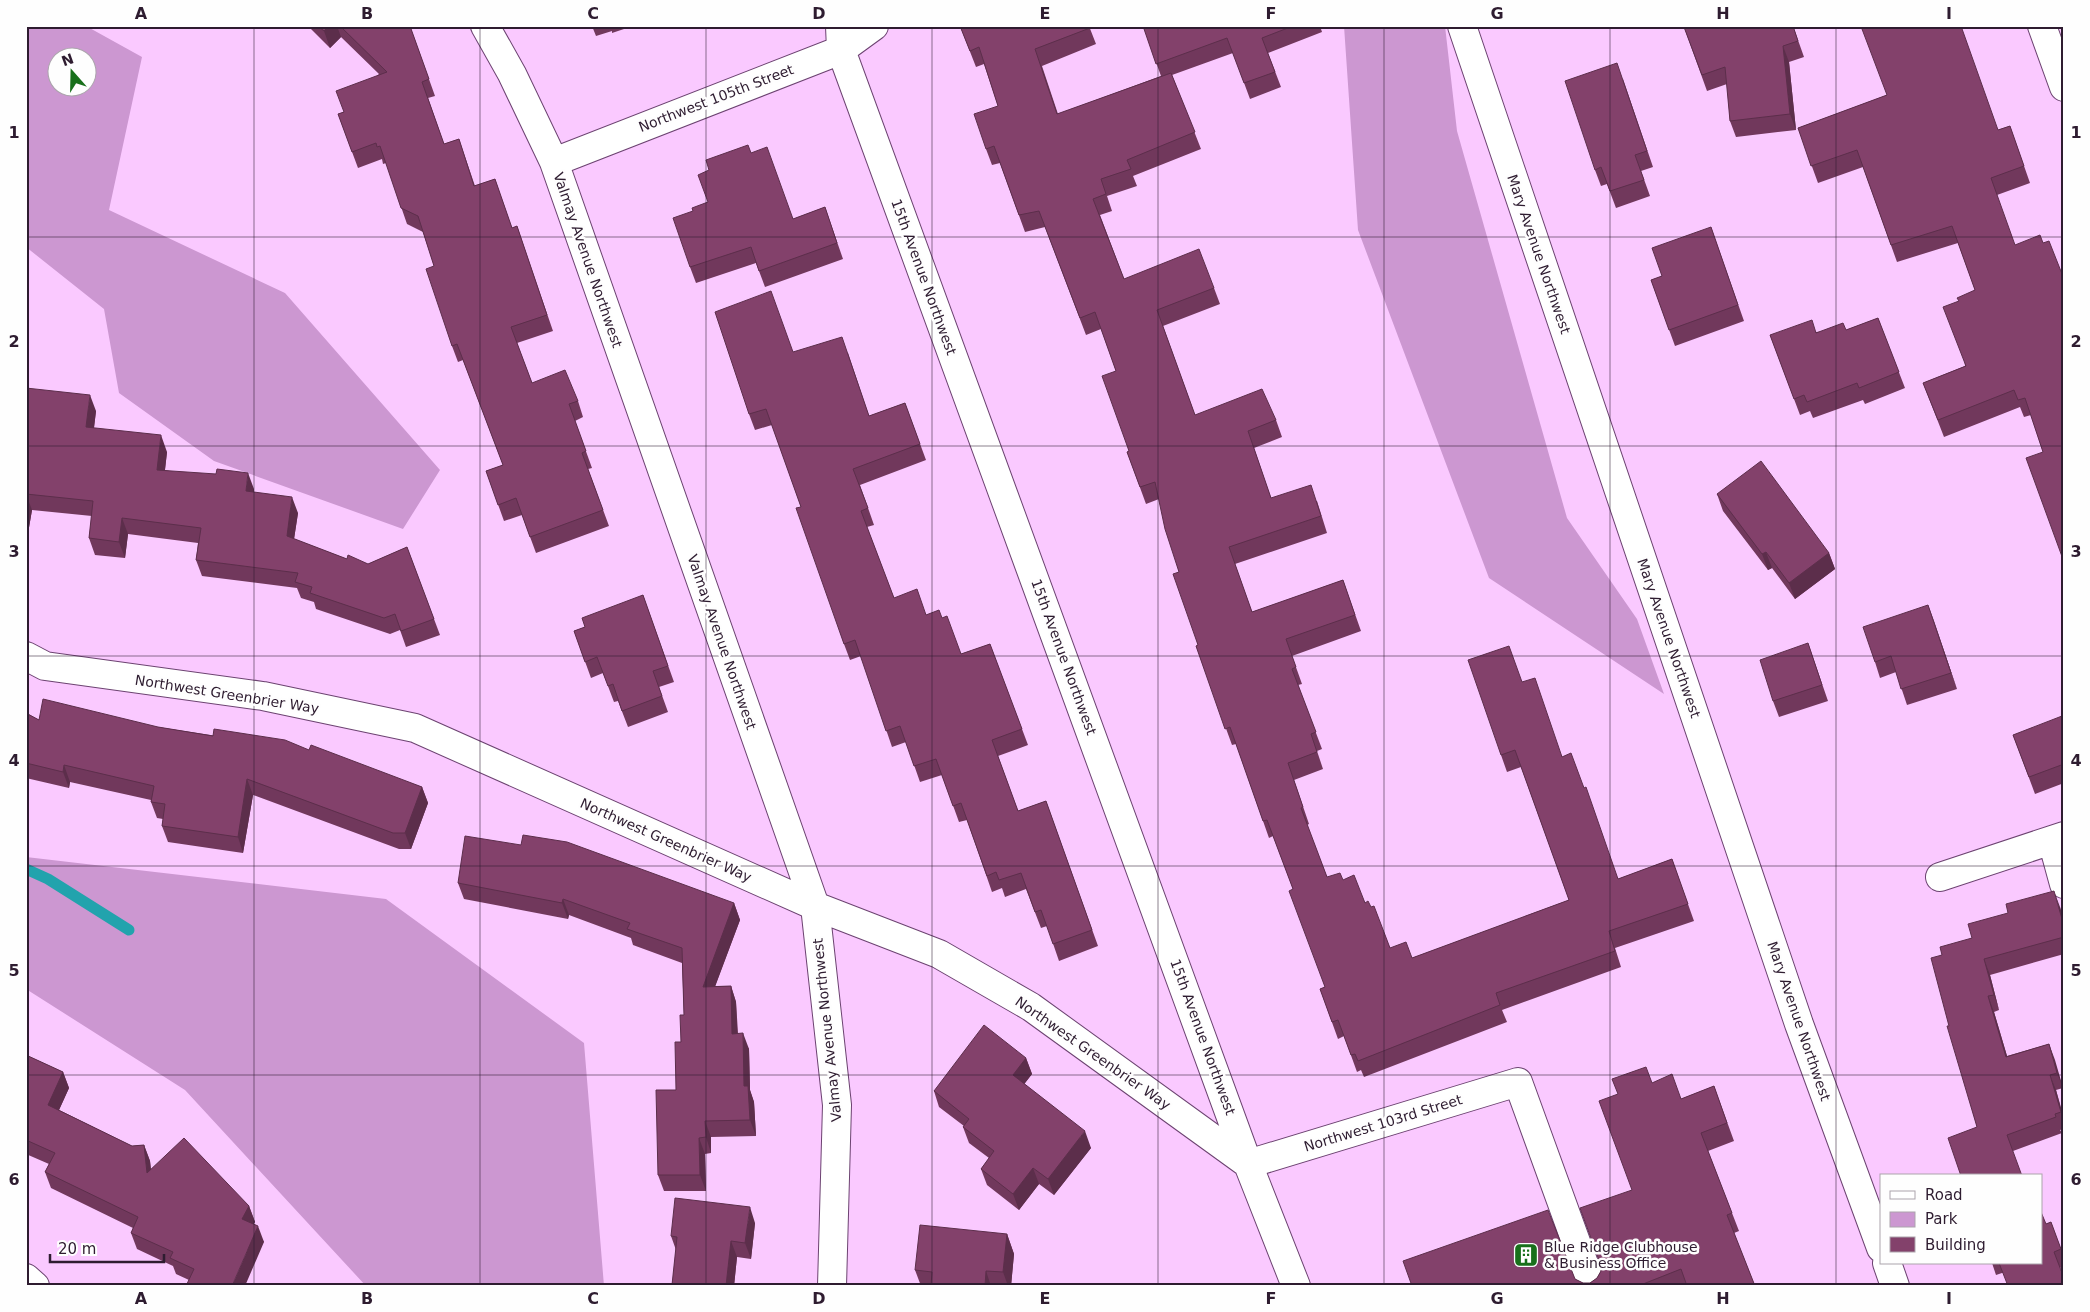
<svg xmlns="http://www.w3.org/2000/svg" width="2090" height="1312" font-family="'DejaVu Sans',sans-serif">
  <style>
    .green { fill: #cc97d1; fill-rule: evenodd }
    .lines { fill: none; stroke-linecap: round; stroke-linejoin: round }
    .stream { stroke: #22a3ad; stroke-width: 11 }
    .minor-casing { stroke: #6c4371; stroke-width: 30 }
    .minor { stroke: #fff; stroke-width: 28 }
    .wall { fill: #71385c }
    .shaded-wall { fill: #5c2e4b }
    .building { fill: #83416b; stroke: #5c2e4b }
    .grid { fill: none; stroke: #2e1c30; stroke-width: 1; stroke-opacity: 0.55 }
    .labels { text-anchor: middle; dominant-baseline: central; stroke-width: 5; stroke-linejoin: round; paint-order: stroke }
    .street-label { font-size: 14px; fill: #2e1c30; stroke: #fefefe }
    .poi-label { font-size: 14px; fill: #2e1c30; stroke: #fefefe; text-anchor: start }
    .neatline { fill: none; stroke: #2e1c30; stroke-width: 2 }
    .grid-label { font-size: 16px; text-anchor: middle; font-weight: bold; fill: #2e1c30 }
  </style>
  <rect width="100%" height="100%" fill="#fac9ff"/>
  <path class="green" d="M26,26h60l56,31 -33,153 176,83 155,177 -37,59 -189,-68 -95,-68 -15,-84 -78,-62zM58,58h30v30h-30z
    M1344,26h101l12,105 110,387 70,101 27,75 -175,-116 -131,-348z
    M26,857l360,42 198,144 20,243h-238l-181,-196 -159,-101z"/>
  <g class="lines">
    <path class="stream" d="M26,869l22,10 81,51"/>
    <defs>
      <path id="minor" d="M485,26l27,48 42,88 261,744 22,199 -5,181
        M840,26l1,24 407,1114 48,122
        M1462,26l337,998 82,224
        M2042,26l22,61
        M554,162l287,-112 33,-24
        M26,656l19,10 218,30 152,32 400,178 124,48 92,53 217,157 270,-82 74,204
        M2052,840l12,44
        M1940,877l124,-41
        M1887,1263l8,23
        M26,1278l9,8"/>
    </defs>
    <use href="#minor" class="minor-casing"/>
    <use href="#minor" class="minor"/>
  </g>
  <path class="wall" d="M308,26h102l25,70 -7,2 16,46 15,-5 16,47 20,-7 17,49 5,-2 36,105 -36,12 15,40 46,18 5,16 -8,4 17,47 -4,1 21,57 -73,27 -14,-38 -18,6 -18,-50 17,-6 -40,-105 -5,2 -6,-16 -18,-80 -11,-34 -16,-8 -21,-61 -3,1 -1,-5 -24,9 -20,-54 6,-2 35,-38 -38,-37 -11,11z
    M592,26h41l-21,7v-2l-16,5z
    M960,26h129l7,18 -54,22 16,48 103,-38 -18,-50h177l2,6 -54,21 13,34 -31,12 -17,-46 -61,22 29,74 -68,27 4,10 -30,10 5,15 -12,4 24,64 90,9 6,16 -57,22 32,89 81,5 6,17 -28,11 17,50 46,3 10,32 -92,31 17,48 91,-32 18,51 -69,25 10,28 -4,1 24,64 -5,2 6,18 -29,11 15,44 -2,1 20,52 16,3 22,23 6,4 19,41 22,10 157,-58 -48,-133 -14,5 -6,-17 21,-73 40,75 56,122 54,-20 22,62 -79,27 6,19 -119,43 5,12 -143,55 -3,-7 -4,2 -13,-36 -6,3 -18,-50 5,-2 -32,-98 -20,-53 -4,2 -33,-94 -4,1 -36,-99 2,-1 -19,-73 -20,-73 -13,5 -19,-52 2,-1 -13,-80 -15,-42 -15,6 -41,-108 -20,5 -25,-69 -8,2 -6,-16 12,-43 -14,-42 -8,3z
    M1793,26l11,31 -15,5 7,68 -60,7 -6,-16 -3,-37 -20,7 -23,-64z
    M1623,79l30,88 -12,4 9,25 -34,12 -9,-24 -6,2 -6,-16z
    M1887,95l111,35 12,-4 20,57 -33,12 46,257 -12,-37 -7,2 -4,-10 -76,30 -21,-54 42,-17 -6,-65 16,-11 -17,-47 -61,19 -34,-95 -45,16 -20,-55z
    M751,153l42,66 32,-12 18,52 -78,28 -9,-24 -60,20 -6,-16 3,-56 15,-9 1,-32z
    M1711,227l33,94 -69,25 -24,-66 11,-4z
    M1878,318l27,70 -40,16 -2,-4 -50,18 -3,-7 -10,4 -30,-80 76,-5z
    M793,352l55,1 21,63 36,-13 21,57 -66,25 14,40 -7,2 27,71 32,17 16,3 19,36 29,-10 38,101 -30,11 20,55 28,-10 52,145 -39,15 -12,-35 -6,2 -15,-39 -21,8 -3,-9 -10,4 -25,-72 -8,2 -17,-47 -22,7 -14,-40 -14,5 -31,-91 -11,4 -6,-16 -43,-137 -29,-82 -17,5 -6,-16z
    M26,388l70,23 -2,17 73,24 -2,18 89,19v3l44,21 -4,26 53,20 21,5 39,-17 33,88 -34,12 -6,-17 -10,4 -74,-25 -2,-7 -13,-4 -4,-10 -95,-12 -6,-16 2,-17 -70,-9 -3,24 -30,-3 -6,-17 3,-22 -60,-6 -6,35z
    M1717,494l112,59 6,16 -40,30 -23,-31 -4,2 -45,-59z
    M643,595l31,87 -15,5 9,25 -40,15 -10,-26 -4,1 -11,-29 -12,5 -17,-47 11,-4z
    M1928,605l29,84 -50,16 -11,-33 -16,6 -5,-16z
    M1808,643l20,58 -49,16 -6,-16z
    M26,713l13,7 119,7 151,23 113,37 6,16 -17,46h-12l-146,-54 -10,58 -75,-11 -6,-16 1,-7 -6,-1 -6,-16v-2l-81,-18 -1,6 -43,-10z
    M2064,720v63l-29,11 -22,-59z
    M458,883l276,20 6,17 -25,66h16l5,16 2,31 11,16 1,41 4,12 2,34 -45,1v16l-6,1 1,37h-42l-6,-16 18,-85 8,-75 -2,-52 -49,-18 -2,-7 -62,-23 -1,4 -104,-20z
    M2060,907l4,15v32l-74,21 9,35 -5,2 13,44 42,-12 14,44 -7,2 8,28v11l-4,1 2,3 -49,18 -36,-24 -28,-101 -7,-71 30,-17z
    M26,1055l37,17 6,16 -10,22 73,36 12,-1 6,16 1,9 98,36 6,16 -2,2 11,18 -75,38 -13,-6 -3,-8 -36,-17 -6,-16 2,-5 -82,-40 -6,-16 4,-8 -23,-10z
    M1026,1058l6,16 -8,10 67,64 -37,47 -15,-11 -20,26 -32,-25 -6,-16 8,-11 -20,-15 -6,-16 1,-1 -25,-19 -5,-16z
    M1652,1083l29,16 33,-13 20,55 -26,10 31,80 -5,2 21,53h-343l163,-7 8,4h7l7,-5 4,-7 31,-81z
    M2051,1222l13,36v8l-4,2 -58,5 -6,2 -4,-12h49l5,-39z
    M755,1223l-4,36 -14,-2 -3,29h-62l4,-36 -5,-14z
    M1007,1234l7,20 -3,32h-90l-6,-16z"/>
  <path class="shaded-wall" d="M329,26h8l4,11 -11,11 -6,-17z
    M1783,46l6,16 7,68 -6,-16z
    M90,395l6,16 -4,32 -6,-16z
    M161,435l6,17 -4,34 -6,-16z
    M248,473l6,16 -2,18 -6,-16z
    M26,494l6,16 -6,35z
    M292,497l6,16 -6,39 -5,-16z
    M122,518l6,16 -3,24 -6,-16z
    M1766,552l6,16 -4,2 -6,-16z
    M1829,553l6,16 -40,30 -6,-16z
    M1928,605l6,16 23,68 -6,-16z
    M64,765l6,17 -1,6 -6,-16z
    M247,779l6,16 -10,58 -5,-16z
    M422,787l6,16 -17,46 -6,-16z
    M2054,891l6,16 4,15v4z
    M563,899l6,16 -1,4 -6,-16z
    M734,903l6,17 -31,83 -6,-16z
    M1984,959l6,16 9,35 -5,-15z
    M731,986l5,16 2,48 -6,-16z
    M1988,996l6,16 18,61 -6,-16z
    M743,1033l6,16 1,41 4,12 2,34 -6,-16 -6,-34z
    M2049,1044l6,16 8,28 -6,-15z
    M1026,1058l6,16 -13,17 -6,-16z
    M63,1072l6,16 -15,33 -6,-16z
    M2050,1075l6,15 8,30 -3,-8z
    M705,1121l6,16v16l-5,-16z
    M1085,1131l6,17 -37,47 -6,-16z
    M699,1138l6,16 1,37 -6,-16z
    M144,1145l6,16 3,28 -6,-16z
    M1033,1168l6,16 -20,26 -6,-16z
    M249,1206l6,16 -7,14 -6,-17z
    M750,1207l5,16 -4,36 -6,-16z
    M258,1226l6,16 -19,44h-13z
    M1007,1234l7,20 -3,32h-3l-5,-14z
    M731,1241l6,16 -3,29h-8z
    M986,1271l5,15h-6z"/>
  <path class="building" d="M318,26h11l-5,5z
    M340,26h70l19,53 -7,3 22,62 15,-5 15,47 21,-7 17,49 5,-2 30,89 -36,12 21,56 33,-13 13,31 -9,3 17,47 -4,2 21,57 -73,27 -14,-39 -18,7 -12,-34 17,-6 -46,-121 -5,2 -26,-77 8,-3 -16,-50 -17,-8 -21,-62 -3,1 -1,-4 -24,9 -14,-38 6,-2 -8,-21 51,-19z
    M960,26h129l1,2 -55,21 22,65 114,-41 24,59 -68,28 4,9 -30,10 5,15 -13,5 31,80 75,-30 15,39 -57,22 38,105 67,-26 14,31 -28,11 23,67 40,-13 10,31 -92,31 23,65 91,-32 12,35 -69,24 10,28 -4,2 24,63 -5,2 6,18 -29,11 15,44 -2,1 26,69 13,-4 3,7 11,-5 11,28 3,-2 3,6 3,-1 16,42 16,-6 6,16 157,-58 -54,-150 -14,5 -33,-95 41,-14 13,36 13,-4 27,79 9,-4 13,35 2,-1 32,92 54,-20 16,45 -79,27 6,20 -119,42 4,12 -142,56 -3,-7 -4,1 -13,-35 -6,2 -12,-33 5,-2 -36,-96 4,-2 -26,-69 -4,1 -33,-94 -5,2 -29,-83 2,-1 -25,-71 6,-2 -14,-43 -10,-47 -15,5 -13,-35 2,-1 -27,-75 14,-5 -21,-59 -15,6 -41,-107 -20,4 -25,-69 -8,3 -12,-35 24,-8 -19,-59 -9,4z
    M1143,26h150l-31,12 13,34 -31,11 -17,-45 -71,26z
    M1685,26h108l5,15 -15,5 7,68 -60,7 -5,-54 -23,8 -18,-48z
    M1868,26h93l37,104 12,-4 14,40 -33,12 24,67 25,-10 3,8 6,-2 15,38v283l-38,-104 17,-6 -18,-54 -7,2 -4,-10 -76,30 -15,-37 43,-17 -23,-59 16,-6 -2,-3 18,-8 -23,-64 -61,19 -34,-95 -46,16 -13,-38 89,-33 -25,-66z
    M1617,63l30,88 -12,4 9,25 -34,11 -9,-24 -6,3 -30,-89z
    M748,145l3,8 16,-6 26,72 32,-12 12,36 -78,28 -8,-24 -61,20 -17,-49 20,-7 -1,-3 16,-6 -10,-27 11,-5 -3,-10z
    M1711,227l27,78 -69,25 -18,-50 11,-4 -10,-28z
    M771,291l22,61 49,-15 27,79 36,-13 15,41 -67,25 15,39 -7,3 33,87 23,-9 9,26 13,-5 3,8 5,-2 14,38 29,-10 32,85 -30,11 26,71 28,-10 46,129 -39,14 -12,-34 -6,2 -14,-39 -22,7 -3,-8 -9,4 -26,-73 -8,3 -17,-47 -22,7 -14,-40 -14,5 -31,-91 -11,4 -48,-136 5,-1 -35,-98 -17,5 -34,-102z
    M1878,318l21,54 -40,16 -2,-5 -50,19 -3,-7 -10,4 -24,-64 42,-15 4,13 27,-10 3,7z
    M26,388l64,7 -4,32 75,8 -4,35 59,4 1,-5 31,4 -2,18 46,6 -5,39 60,23 1,-4 20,9 39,-17 27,72 -33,12 -6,-17 -11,4 -74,-25 2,-6 -17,-5 3,-9 -102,-13 5,-32 -79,-10 -3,24 -30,-4 4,-37 -67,-7z
    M1761,461l68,92 -40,30 -23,-31 -4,2 -45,-60z
    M643,595l25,71 -15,5 9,25 -40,15 -9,-27 -5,2 -11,-29 -12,5 -11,-31 11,-4 -3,-9z
    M1928,605l23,68 -50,16 -10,-33 -16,6 -12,-35z
    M1808,643l14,42 -49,16 -13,-41z
    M43,699l115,28 55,9 1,-7 71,11 24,10 2,-5 111,42 -17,46h-12l-146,-54 -9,58 -76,-11 3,-22 -14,-2 3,-16 -90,-21 -1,7 -37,-9v-50l13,7z
    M2062,716l2,4v44l-35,13 -16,-42z
    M523,835l44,7 167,61 -31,84 28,-1 1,48 11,-1 1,53h4l2,34 -45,1 1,16 -7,1 1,37h-42l-2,-85h20l-1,-48h6l-1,-27h4l-2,-67 -55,-19 3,-6 -67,-24 -1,4 -104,-20 7,-47 56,9z
    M2054,891l10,35v11l-80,22 10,36 -6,1 18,61 43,-13 8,29 -7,2 11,37 -6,2 1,3 -49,18 15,41h-61l-13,-38 29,-11 -30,-101h2l-18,-68 11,-3 -2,-8 32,-9 -4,-14 40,-11 -2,-9z
    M984,1025l42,33 -13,17 72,56 -37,48 -15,-11 -20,26 -32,-25 13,-18 -31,-24 6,-8 -35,-28z
    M26,1055l37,17 -15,33 84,41 12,-1 3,28 37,-35 65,68 -7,13 16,7 -26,60h-46l8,-17 -24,-11 3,-6 -42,-19 7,-16 -93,-45 10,-19 -29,-13z
    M1646,1067l6,16 20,-9 9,25 33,-13 13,37 -26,10 31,80 -5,2 28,71h-68l-6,-17 -43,17h-226l-9,-25 145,-51 27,69 8,4h7l7,-5 4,-7 -1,-8 -20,-55 52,-18 -33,-89 19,-7 -6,-15z
    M675,1198l75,9 -5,36 -14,-2 -5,45 -54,-1 5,-48 -6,-1z
    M2041,1212l5,12 5,-2 10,27 -7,3 10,26v8h-56l-9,-23h42z
    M920,1225l87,9 -4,38 -17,-1 -1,15h-54l1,-14 -17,-2z"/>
  <path class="grid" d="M254,26v1260M480,26v1260M706,26v1260M932,26v1260M1158,26v1260M1384,26v1260M1610,26v1260M1836,26v1260M26,237h2038M26,446h2038M26,656h2038M26,866h2038M26,1075h2038"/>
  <defs>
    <symbol id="building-square" viewBox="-11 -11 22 22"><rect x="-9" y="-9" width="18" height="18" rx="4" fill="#18701b" stroke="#fefefe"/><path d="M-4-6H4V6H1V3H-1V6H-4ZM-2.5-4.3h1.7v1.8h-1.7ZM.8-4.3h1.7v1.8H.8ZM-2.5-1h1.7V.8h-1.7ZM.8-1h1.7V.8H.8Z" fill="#fff"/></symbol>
  </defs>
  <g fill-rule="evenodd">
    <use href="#building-square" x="1512" y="1241" width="28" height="28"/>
  </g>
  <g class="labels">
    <g class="street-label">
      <text transform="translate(716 98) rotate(-21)">Northwest 105th Street</text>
      <text transform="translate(1539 254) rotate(71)">Mary Avenue Northwest</text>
      <text transform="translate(588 260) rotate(71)">Valmay Avenue Northwest</text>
      <text transform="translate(924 277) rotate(70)">15th Avenue Northwest</text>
      <text transform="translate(1669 638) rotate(71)">Mary Avenue Northwest</text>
      <text transform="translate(722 642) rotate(71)">Valmay Avenue Northwest</text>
      <text transform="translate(1064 657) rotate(70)">15th Avenue Northwest</text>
      <text transform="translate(227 694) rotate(9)">Northwest Greenbrier Way</text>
      <text transform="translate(666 840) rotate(24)">Northwest Greenbrier Way</text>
      <text transform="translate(1799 1021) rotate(71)">Mary Avenue Northwest</text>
      <text transform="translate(827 1030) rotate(-96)">Valmay Avenue Northwest</text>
      <text transform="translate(1203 1037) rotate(70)">15th Avenue Northwest</text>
      <text transform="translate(1093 1053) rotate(35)">Northwest Greenbrier Way</text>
      <text transform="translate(1383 1123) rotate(-17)">Northwest 103rd Street</text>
    </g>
    <g class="poi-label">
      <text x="1544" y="1247">Blue Ridge Clubhouse<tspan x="1544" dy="16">&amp; Business Office</tspan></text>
    </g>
  </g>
  <rect width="2090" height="1312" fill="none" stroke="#fefefe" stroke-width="55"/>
  <rect x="1880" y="1174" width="162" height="90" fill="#fefefe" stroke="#aba4ac"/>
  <rect x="1890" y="1191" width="25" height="8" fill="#ffffff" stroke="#aba4ac"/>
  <text x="1925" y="1200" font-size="15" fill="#2e1c30">Road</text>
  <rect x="1890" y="1212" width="25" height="15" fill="#cc97d1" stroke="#aba4ac"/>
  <text x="1925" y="1224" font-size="15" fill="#2e1c30">Park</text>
  <rect x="1890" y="1237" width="25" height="15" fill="#83416b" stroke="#aba4ac"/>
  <text x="1925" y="1250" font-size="15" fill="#2e1c30">Building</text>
  <g transform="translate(72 72) rotate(340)"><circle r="24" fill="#fefefe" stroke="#aba4ac"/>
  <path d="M0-4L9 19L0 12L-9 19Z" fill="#18701b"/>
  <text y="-8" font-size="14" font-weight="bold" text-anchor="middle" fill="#2e1c30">N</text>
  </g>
  <path d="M50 1254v8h114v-8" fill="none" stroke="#2e1c30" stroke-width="2.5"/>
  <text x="58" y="1254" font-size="15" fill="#2e1c30" stroke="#fefefe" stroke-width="4" paint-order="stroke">20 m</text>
  <rect x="28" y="28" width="2034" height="1256" class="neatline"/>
  <g class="grid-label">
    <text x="141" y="19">A</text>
    <text x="367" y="19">B</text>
    <text x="593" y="19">C</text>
    <text x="819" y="19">D</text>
    <text x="1045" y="19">E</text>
    <text x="1271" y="19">F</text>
    <text x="1497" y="19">G</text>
    <text x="1723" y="19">H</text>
    <text x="1949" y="19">I</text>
    <text x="14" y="138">1</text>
    <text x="2076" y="138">1</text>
    <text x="14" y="347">2</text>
    <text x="2076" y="347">2</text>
    <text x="14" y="557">3</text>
    <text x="2076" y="557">3</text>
    <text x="14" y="766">4</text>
    <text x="2076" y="766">4</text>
    <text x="14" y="976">5</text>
    <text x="2076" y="976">5</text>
    <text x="14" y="1185">6</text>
    <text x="2076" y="1185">6</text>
    <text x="141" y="1304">A</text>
    <text x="367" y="1304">B</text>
    <text x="593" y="1304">C</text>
    <text x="819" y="1304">D</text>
    <text x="1045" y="1304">E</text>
    <text x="1271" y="1304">F</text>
    <text x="1497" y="1304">G</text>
    <text x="1723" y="1304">H</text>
    <text x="1949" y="1304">I</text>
  </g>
</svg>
